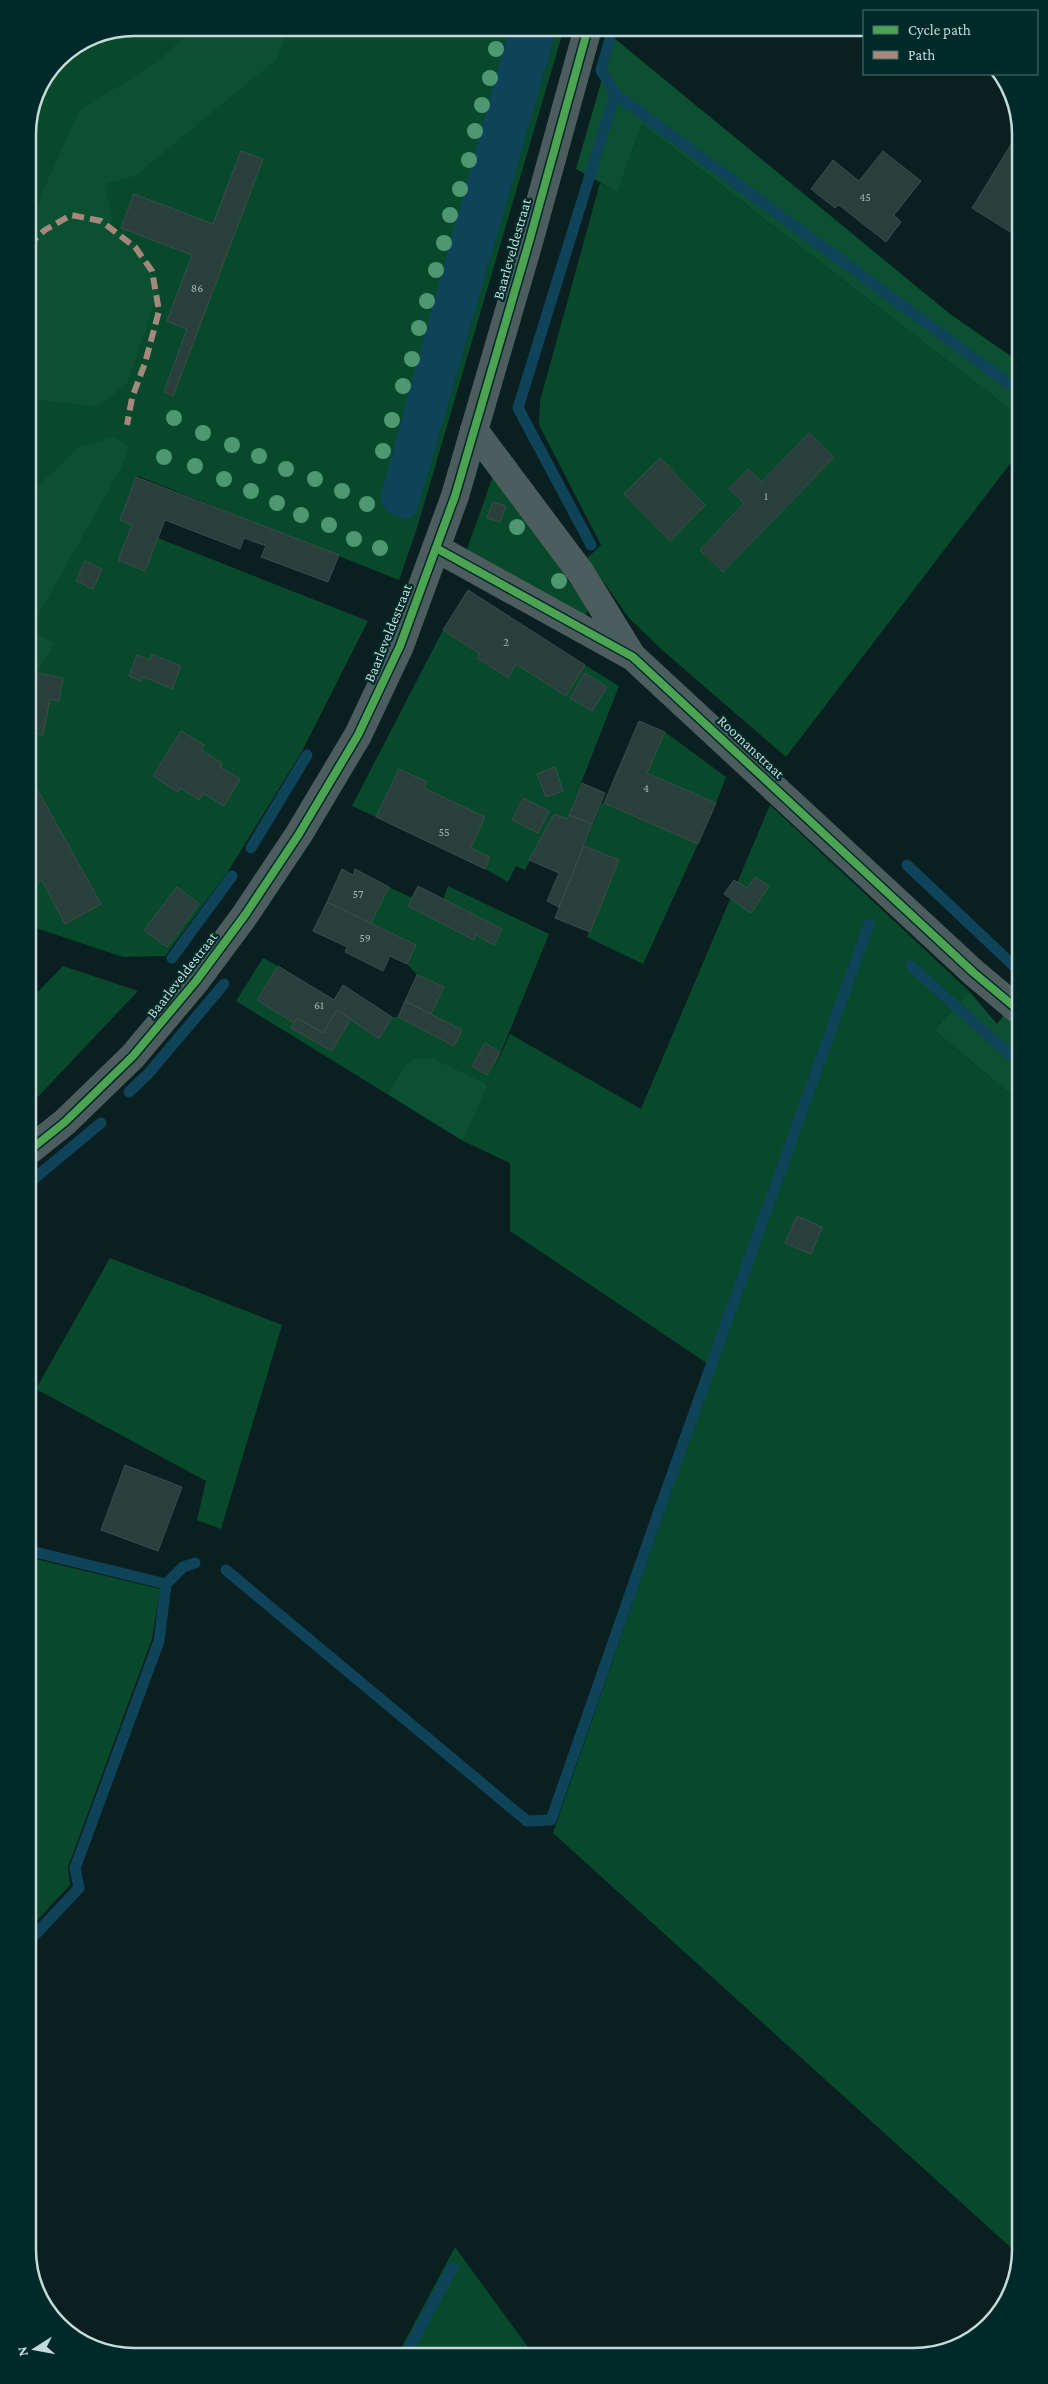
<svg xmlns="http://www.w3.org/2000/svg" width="1048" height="2384" font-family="'Crimson Pro',serif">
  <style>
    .green { fill: #07492a; fill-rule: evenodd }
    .forest { fill: #0b5030 }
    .water { fill: #0f435a }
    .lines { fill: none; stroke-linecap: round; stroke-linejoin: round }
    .stream { stroke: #0f435a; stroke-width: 11 }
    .building { fill: #283f3c; stroke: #3b4d4b }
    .minor { stroke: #4d5d5d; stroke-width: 28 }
    .tertiary { stroke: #4d5d5d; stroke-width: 28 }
    .quiet { stroke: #a5887d; stroke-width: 6; stroke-dasharray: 12 6; stroke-linecap: butt }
    .cycleway-casing { stroke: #002a2a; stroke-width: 11 }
    .cycleway { stroke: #4ca352; stroke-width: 8 }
    .tree { fill: #4e9871 }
    .labels { text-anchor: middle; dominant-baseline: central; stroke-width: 4.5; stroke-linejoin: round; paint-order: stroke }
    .number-label { font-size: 12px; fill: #9eb4b2 }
    .street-label { font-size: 15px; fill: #c5dbda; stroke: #002a2a }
    .rim { fill: none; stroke: #c5dbda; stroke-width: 2.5 }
  </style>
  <rect width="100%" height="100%" fill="#0a2020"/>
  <path class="green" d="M134,28h430l-147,500 -18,52 -261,-104 -2,1 -16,43 12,5 -14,35 27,11 13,-33 210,83 -67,132 -74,120 -62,83 -42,1 -93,-31 -2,-799 8,-34 23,-35 34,-23zM153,654l28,12 -9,23 -28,-12 -3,4 -12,-5 9,-21 12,5z
    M642,124l374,290v42l-230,301 -125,-108 -32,-31 -42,-60 14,-13 -62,-120 1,-24 60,-218 17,8zM809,433l25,24 -111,115 -23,-22 44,-47 -14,-14 18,-20 14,13zM660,459l45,46 -35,36 -46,-47z
    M497,476l91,133 -3,10 -118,-70 25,-70z
    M443,630l37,24 -2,5 29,19 9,-14 50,32 19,-31 34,21 -52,133 -13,-5 -29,56 -9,-4 -8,16 -23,-13 5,-12 -19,-9 14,-31 -61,-29 2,-6 -27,-13 -23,48 -24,-11zM522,798l26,13 -10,21 -26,-12z
    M665,732l61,45 -10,26 -69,-30z
    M604,803l94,41 -55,120 -56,-27 32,-77 -35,-14 17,-42z
    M770,805l200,187 -36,38 83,70 2,1155 -466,-422 161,-465 -204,-137v-68l-47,-22 25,-57 -84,-17 -17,27 -151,-93 27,-43 15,8 -21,34 37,23 -2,5 40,23 19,-32 28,19 13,-21h6l56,29 8,-16 -31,-16 12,-27 -26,-12 -10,-11 9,-19 -45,-22 18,-36 23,11 -4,8 65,33 3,-4 18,10 7,-16 -58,-30 5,-13 101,48 -56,138 17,-38 131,75zM485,1043l15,9 -13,23 -15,-9z
    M63,966l75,25 -105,111 -3,-2v-100z
    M110,1258l172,67 -61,204 -24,-9 9,-39 -170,-92z
    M31,1558l129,31 -8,50 -84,228 2,18 -38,41z
    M455,2247l78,107h-135z"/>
  <path class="forest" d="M194,28h95l-12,31 -142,117 -30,8 9,43 28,22 17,41 -31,92 -29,25 -59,-7 -12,-4v-156l14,-48 38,-82 76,-47z
    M614,38l336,276 65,45 1,55 -374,-290 -25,68 -41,-23z
    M113,437l17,10 -9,21 -91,162 25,13 -26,42v-194l20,-15 30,-29z
    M970,992l27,32 20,-26v102l-83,-70z
    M414,1059h20l54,26 -25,56 -76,-47 17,-27z"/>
  <path class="water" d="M509,28h48l-141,486 -11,6 -19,-9 -6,-13z"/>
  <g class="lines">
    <path class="stream" d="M610,39l-9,31 14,24
      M591,545l-73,-137 97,-314 401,295
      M251,848l56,-93
      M907,865l107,101
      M172,958l60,-82
      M911,966l106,95
      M129,1092l19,-18 76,-90
      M30,1182l71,-59
      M31,1551l135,33 17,-17 12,-4
      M226,1570l301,251 24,-1 109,-312 209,-584
      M32,1938l47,-50 -4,-20 84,-227 7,-57
      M406,2354l47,-87"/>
  </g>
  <path class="building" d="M1015,138v97l-43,-27z
    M241,151l22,8 -90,237 -9,-4 23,-63 -20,-8 25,-66 -71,-27 13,-34 79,30z
    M883,151l38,30 -27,34 7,7 -15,20 -47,-37 -4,3 -24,-19 22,-29 26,21z
    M809,433l25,24 -111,115 -23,-22 44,-47 -15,-14 19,-20 14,13z
    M660,458l45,47 -35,36 -46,-47z
    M136,477l203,78 -11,27 -67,-25 5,-11 -22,-8 -4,11 -75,-29 -20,51 -27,-11 14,-35 -12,-5z
    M493,502l13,4 -6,16 -13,-4z
    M85,561l17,8 -9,20 -17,-8z
    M468,590l117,75 -19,31 -50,-32 -8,14 -31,-20 3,-4 -37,-24z
    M152,654l29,12 -9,23 -28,-12 -3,4 -12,-5 8,-21 13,5z
    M37,673l26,5 -4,23 -9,-2 -7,36 -14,-3v-38h3z
    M585,673l22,14 -15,24 -22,-13z
    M639,721l26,11 -18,41 69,30 -18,41 -94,-41z
    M181,731l23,14 -3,5 21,13 -2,4 20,12 -16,27 -21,-13 -4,7 -19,-12 -2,4 -25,-16z
    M555,767l8,24 -17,6 -9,-23z
    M399,769l28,13 -3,6 61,29 -14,31 19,9 -5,12 -109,-52z
    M32,780l69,124 -36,20 -23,-44 -6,4 -6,-11 -1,-91z
    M582,783l23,10 -13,31 -23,-9z
    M523,798l26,13 -11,22 -26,-13z
    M554,814l13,5 2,-4 23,9 -33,83 -12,-6 12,-28 -30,-13z
    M584,846l35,14 -29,72 -35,-14z
    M342,869l11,6 2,-6 34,18 -18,36 -44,-21z
    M755,877l14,9 -18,27 -27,-19 10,-14 13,8z
    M418,886l84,43 -8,16 -18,-10 -2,5 -66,-34z
    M177,887l22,17 -32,43 -23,-17z
    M327,902l89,43 -9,19 -17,-8 -7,15 -38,-19 2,-5 -34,-16z
    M278,966l56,34 9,-15 49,32 -13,22 -42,-29 -14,23 -26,-15 -3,5 -37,-23z
    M417,975l27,12 -13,27 -26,-13z
    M405,1001l57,29 -8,16 -56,-29z
    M337,1010l14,9 -19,32 -41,-23 6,-10 26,15z
    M485,1043l15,9 -13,23 -15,-9z
    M797,1216l25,11 -11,27 -26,-11z
    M125,1465l57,22 -24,64 -57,-21z"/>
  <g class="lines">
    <path class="minor" d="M474,430l107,143 51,83
      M436,548l197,109 341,316 43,36"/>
    <path class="tertiary" d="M30,1150l35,-28 68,-66 63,-75 49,-66 54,-81 59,-99 42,-89 55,-150 74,-254 59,-214"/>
    <path class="quiet" d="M28,245l17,-15 26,-15 30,6 34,26 17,24 7,40 -14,52 -13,35 -5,27"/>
    <defs>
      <path id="cycleway" d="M436,548l197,109 341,316 43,36
        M30,1150l35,-28 68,-66 63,-75 49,-66 54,-81 59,-99 42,-89 55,-150 74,-254 59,-214"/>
    </defs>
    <use href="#cycleway" class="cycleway-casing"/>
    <use href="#cycleway" class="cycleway"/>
  </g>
  <g class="tree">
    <circle cx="496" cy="49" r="8"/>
    <circle cx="490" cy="78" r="8"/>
    <circle cx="482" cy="105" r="8"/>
    <circle cx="475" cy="131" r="8"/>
    <circle cx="469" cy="160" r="8"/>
    <circle cx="460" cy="189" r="8"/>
    <circle cx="450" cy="215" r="8"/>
    <circle cx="444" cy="243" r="8"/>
    <circle cx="436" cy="270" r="8"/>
    <circle cx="427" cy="301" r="8"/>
    <circle cx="419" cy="328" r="8"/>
    <circle cx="412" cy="359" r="8"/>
    <circle cx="403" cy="386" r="8"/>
    <circle cx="174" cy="418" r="8"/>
    <circle cx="392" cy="420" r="8"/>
    <circle cx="203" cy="433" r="8"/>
    <circle cx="232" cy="445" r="8"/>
    <circle cx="383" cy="451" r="8"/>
    <circle cx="259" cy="456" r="8"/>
    <circle cx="164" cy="457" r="8"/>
    <circle cx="195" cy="466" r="8"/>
    <circle cx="286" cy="469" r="8"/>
    <circle cx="224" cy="479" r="8"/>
    <circle cx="315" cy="479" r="8"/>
    <circle cx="251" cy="491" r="8"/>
    <circle cx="342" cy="491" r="8"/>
    <circle cx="277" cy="503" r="8"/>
    <circle cx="367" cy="504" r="8"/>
    <circle cx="301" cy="515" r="8"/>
    <circle cx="329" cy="525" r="8"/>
    <circle cx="517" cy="527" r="8"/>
    <circle cx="354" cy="539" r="8"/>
    <circle cx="380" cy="548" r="8"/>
    <circle cx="559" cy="581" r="8"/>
  </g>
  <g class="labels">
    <g class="number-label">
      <text x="865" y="197">45</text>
      <text x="197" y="288">86</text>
      <text x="766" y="496">1</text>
      <text x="506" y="642">2</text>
      <text x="646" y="788">4</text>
      <text x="444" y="832">55</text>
      <text x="358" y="894">57</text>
      <text x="365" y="938">59</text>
      <text x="319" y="1005">61</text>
    </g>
    <g class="street-label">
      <text transform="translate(512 249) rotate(-74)">Baarleveldestraat</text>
      <text transform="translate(388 633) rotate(-68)">Baarleveldestraat</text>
      <text transform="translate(751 747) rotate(43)">Roomanstraat</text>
      <text transform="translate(182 975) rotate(-52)">Baarleveldestraat</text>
    </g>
  </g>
  <path d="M0 0H1048V2384H0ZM134 36H914A98 98 0 0 1 1012 134V2250A98 98 0 0 1 914 2348H134A98 98 0 0 1 36 2250V134A98 98 0 0 1 134 36Z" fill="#002a2a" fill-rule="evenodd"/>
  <path class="rim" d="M134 36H914A98 98 0 0 1 1012 134V2250A98 98 0 0 1 914 2348H134A98 98 0 0 1 36 2250V134A98 98 0 0 1 134 36Z"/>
  <rect x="863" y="10" width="175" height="65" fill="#002a2a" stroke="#4f7170"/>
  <rect x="873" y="26" width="25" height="8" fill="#4ca352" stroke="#4f7170"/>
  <text x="908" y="35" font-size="15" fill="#c5dbda">Cycle path</text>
  <rect x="873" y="51" width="25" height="8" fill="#a5887d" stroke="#4f7170"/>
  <text x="908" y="60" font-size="15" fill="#c5dbda">Path</text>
  <g transform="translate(35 2349) rotate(259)" stroke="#002a2a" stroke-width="4" paint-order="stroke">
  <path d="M0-4L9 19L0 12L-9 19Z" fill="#c5dbda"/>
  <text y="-8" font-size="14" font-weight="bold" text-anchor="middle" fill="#c5dbda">N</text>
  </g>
</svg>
